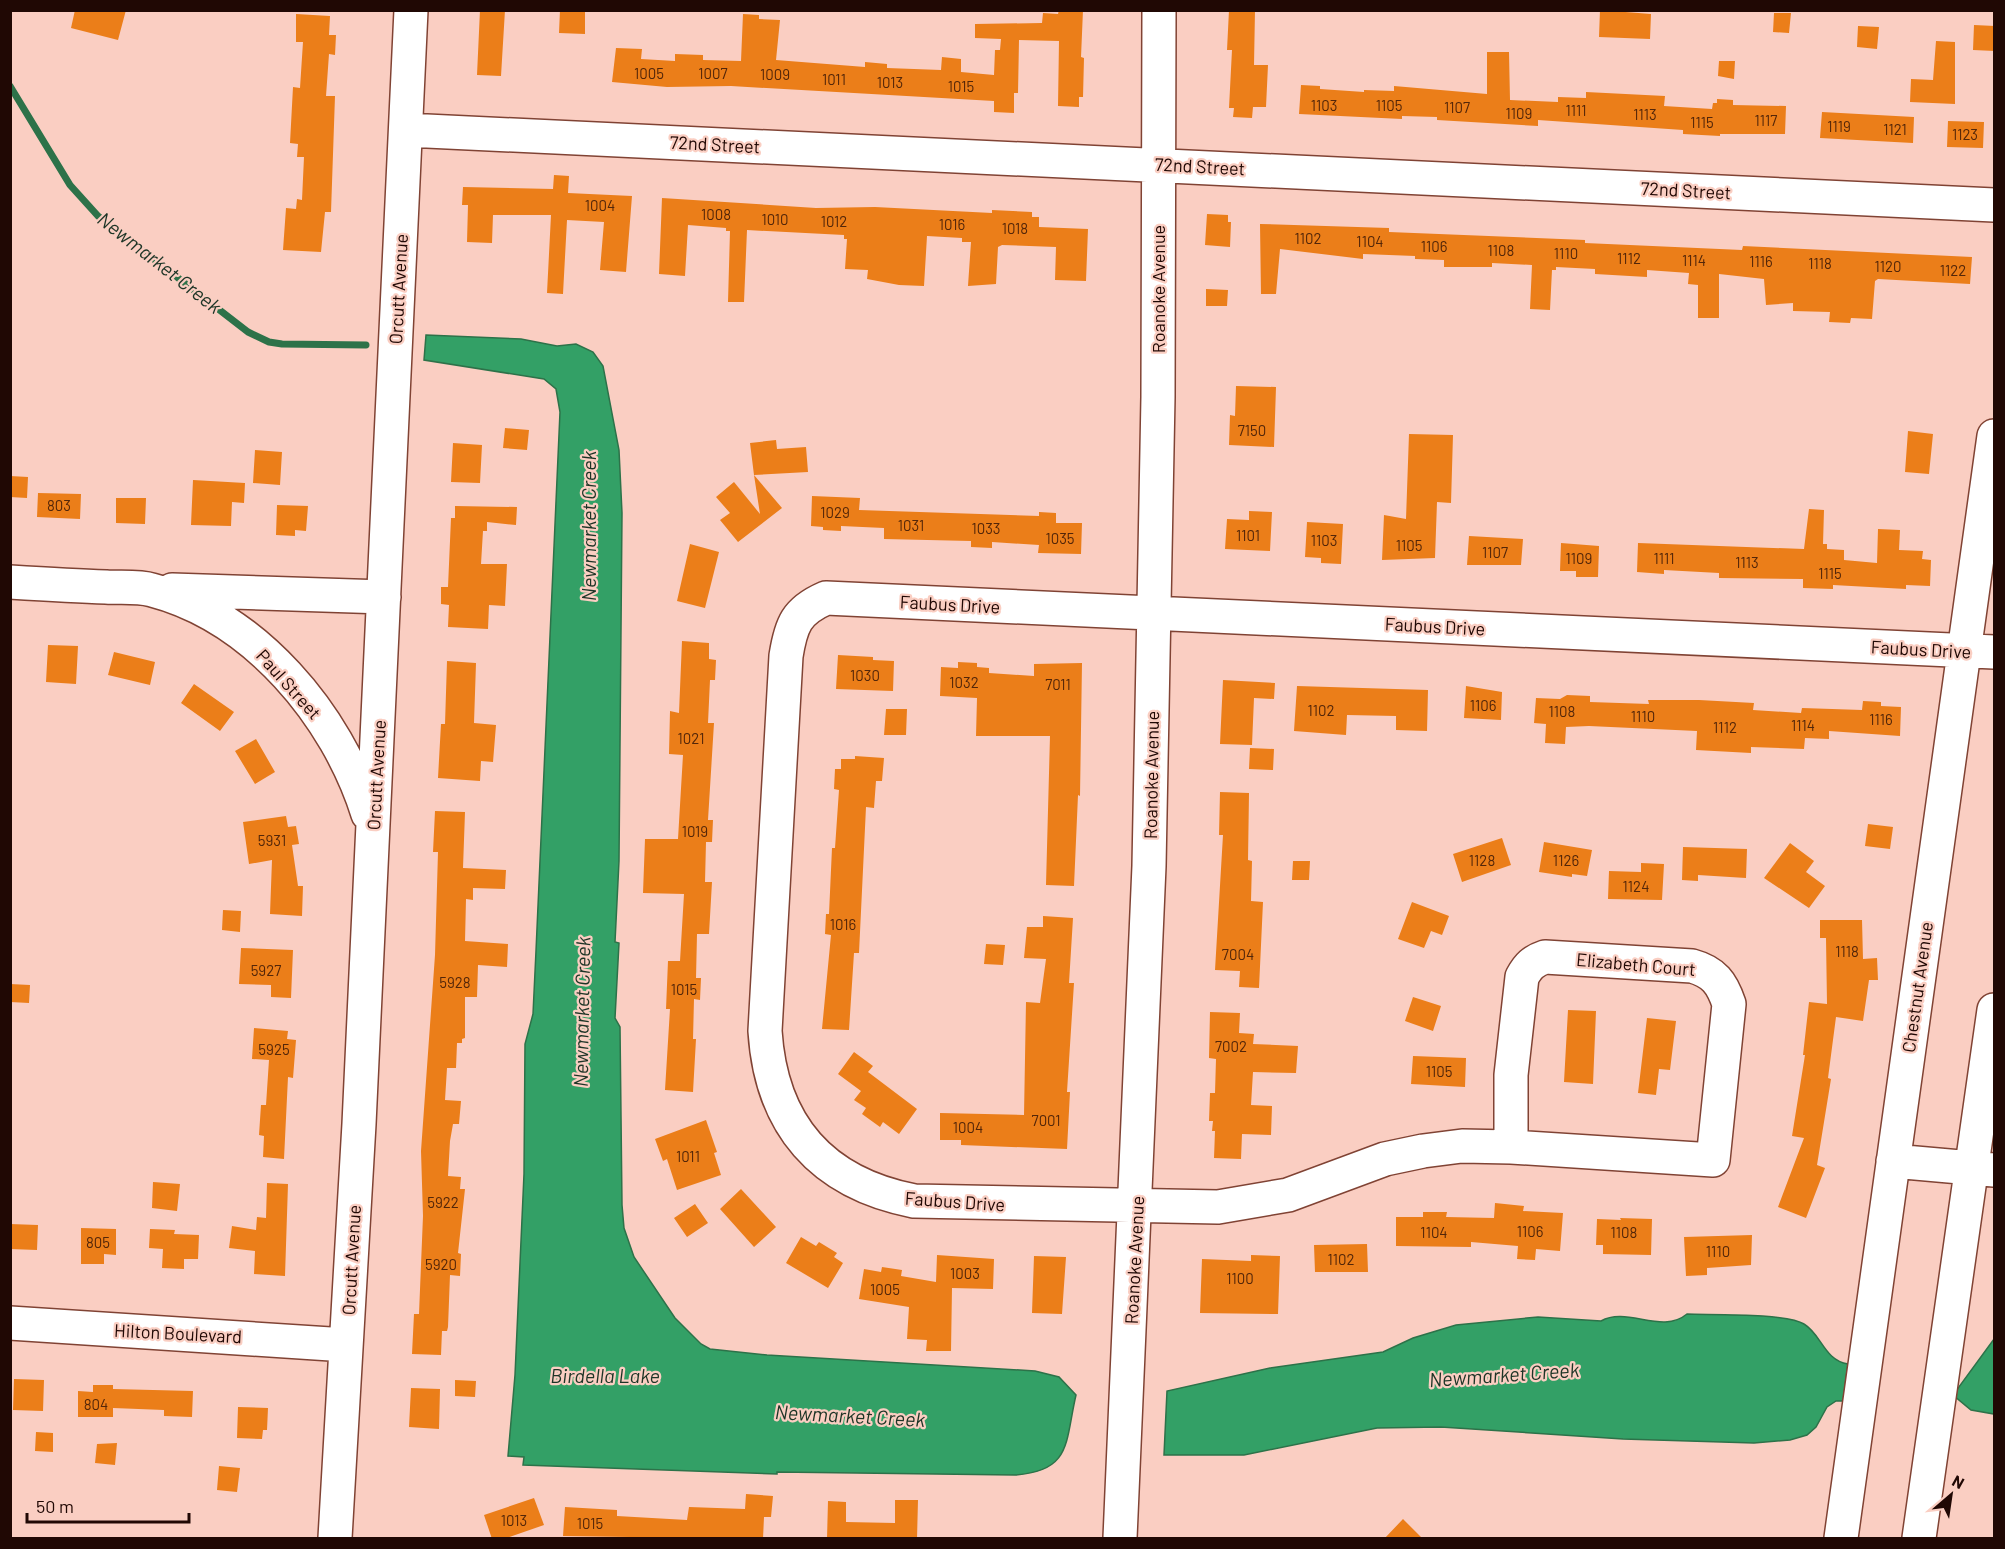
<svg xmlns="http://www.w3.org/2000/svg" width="2005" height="1549" font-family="Barlow,sans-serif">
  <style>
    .water { fill: #33a066; stroke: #2d7249; stroke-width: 1.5 }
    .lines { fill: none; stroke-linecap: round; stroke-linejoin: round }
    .stream { stroke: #2d7249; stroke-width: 7 }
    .building { fill: #eb7e19 }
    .minor-casing { stroke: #804334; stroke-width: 36 }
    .minor { stroke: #fff; stroke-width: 33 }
    .labels { text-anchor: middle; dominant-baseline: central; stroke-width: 4.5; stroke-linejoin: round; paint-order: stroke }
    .number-label { font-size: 15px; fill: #532609 }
    .street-label { font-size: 18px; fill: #200804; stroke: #facec2 }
    .water-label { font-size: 20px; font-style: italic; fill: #1d3426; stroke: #facec2 }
  </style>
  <rect width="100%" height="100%" fill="#facec2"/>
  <path class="water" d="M426,335l95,4 36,7 19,-2 17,8 10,14 16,84 3,63 -3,348 -4,81 4,1 -4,75 5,9 2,178 2,23 10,29 41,61 26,26 9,5 57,6 268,16 24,6 17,18c-11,47 -4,76 -61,80l-238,-3v2l-254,-9 1,-8 -16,-1 7,-81 9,-201 1,-130 8,-30 3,-63 24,-539 -4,-23 -12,-10 -120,-19z
    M1687,1314c23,1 100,-1 117,10 18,11 20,36 44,40l-5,37h-7l-9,6 -11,20 -9,8 -17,5 -36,3 -131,-4 -182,-12 -64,1 -133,27h-80l3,-64 103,-23 113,-16 30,-14 43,-13 82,-8 63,4c26,-15 61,14 86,-7z
    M1994,1339v75l-23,-4 -18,-15z"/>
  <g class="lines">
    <path class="stream" d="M10,86l60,99 28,31 150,116 21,10 13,2 84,1"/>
  </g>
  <path class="building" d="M75,10h51l-8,30 -47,-12z
    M480,10h25l-4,66 -24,-1z
    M560,10h25v24l-26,-1z
    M1059,10h24l-2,47 3,1 -1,39h-4v10l-21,-1 1,-65 -40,-1 -1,53h-4v20l-20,-1v-11l-263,-15 -64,1 -55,-5 4,-34 26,1 -1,10 34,2v-7l28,1v5l38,1 2,-47 16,1v4l21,1 -4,40 89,7v-5l22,2v4l54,2 1,-13 19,2v13l33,3 1,-25h5l1,-11 -26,-1v-14l67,-1 1,-10 15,1z
    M1229,10h26l-1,55h14l-2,42h-13l-1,11 -19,-1 1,-9h-5l3,-58h-5z
    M1600,10l51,4 -1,25 -51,-2z
    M1774,13h17l-2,20 -16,-1z
    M296,14l34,2 -1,19h7l-1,20 -6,-1 -3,42h9l-4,116h-6l-4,40 -38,-2 3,-42 10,1 1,-10 5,1 2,-43h-7l1,-13 -8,-1 3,-56 7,1 3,-46h-7z
    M1974,25l21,1v25l-22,-1z
    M1858,26l21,1 -2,22 -20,-2z
    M1936,41l19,1v62l-45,-2 1,-23 22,1z
    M1487,52h22l1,48 48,2v-5l28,1v-6l79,4 -1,10 48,3 1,-6h4v-4l16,1v5l53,1 -1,28h-65v2l-37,-2v-4l-145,-10v6l-101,-6v-3l-35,-1v3l-103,-5 2,-29 19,1v3l44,3v-2l30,1v-5l93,8z
    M1719,61h16l-1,18 -16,-3z
    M1822,112l92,5 -1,26 -93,-5z
    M1948,121l36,1 -1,26 -36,-1z
    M554,175l15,1 -1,17 64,3 -6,76 -26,-2 4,-48 -37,-2 -4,74 -16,-1 4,-78h-58l-1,28 -25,-1 1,-37h-6l1,-18 90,2z
    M662,198l154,10 59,-1 117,6v-3l40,2v5h7v10l49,2 -2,52 -31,-1 1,-33 -54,-2 -4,2 -2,37 -28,2 3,-44h-9v-4l-35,-2 -3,50 -25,-1 -32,-6 1,-9 -23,-1 2,-30h-3v-4l-97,-5 -3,72h-16l2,-71h-4v-3l-38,-3 -3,51 -26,-2z
    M1207,214l21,1v7h3l-1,25 -25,-2z
    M1260,224l129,4v4l196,8v3l157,7 1,-4 229,11 -2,27 -92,-5 -3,2 -3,38 -21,-1 -1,5 -21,-1 1,-10 -37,-1v-8l-27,2 -2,-26 -45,-5v44h-21v-33l-10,-1 1,-11 -42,-3v7l-52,-3v-5l-39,-2v3h-4l-2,40 -20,-1 2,-44 -40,-2v4h-48v-7l-29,-1v-3l-52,-2v5l-83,-10 -4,45h-15z
    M1206,289l22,1 -1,16h-21z
    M1236,386l40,1 -2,60 -45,-2 1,-30 5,1z
    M505,428l24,2 -2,20 -24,-2z
    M1908,431l25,3 -4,40 -24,-2z
    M1409,434l44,1 -2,68 -14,-1 -2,56 -53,2 2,-45 22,4z
    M776,440l1,9 29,-2 2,25 -54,3 -4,-32z
    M453,443l29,2 -2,38 -29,-1z
    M255,450l27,2 -2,33 -27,-2z
    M754,475l28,33 -44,34 -18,-22 10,-7 -14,-16 18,-15 26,32z
    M10,476l18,1 -1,21 -17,-1z
    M193,480l52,3 -1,20 -12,-1 -1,24 -40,-1z
    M38,493l43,1 -1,25 -43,-2z
    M812,496l48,2 -1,12 180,6v-4l17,1v10h26l-1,31 -43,-1 1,-8 -47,-3v6l-21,-1v-6l-87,-2v-11l-43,-2v5l-18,-1v-3l-12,-1z
    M116,498h30l-1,26 -29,-1z
    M277,505l31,1 -2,25 -11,-1v6l-19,-1z
    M455,506l62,1 -1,18 -29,-3v9h-4l-2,33h26l-2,42 -16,-1 -1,24 -40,-2 1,-22 -8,-1v-17h7l3,-69h4z
    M1809,509l15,1 -1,34h4v5l17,1v10l33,3 1,-34 22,1 -1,20 24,1 -1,8 9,1 -1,26 -24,-1v4l-73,-4v4l-30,-1v-9l-84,-1v-5l-55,-3v4l-27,-2 1,-29 166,6z
    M1249,511l23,1 -2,39 -45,-2 2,-30 22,1z
    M1307,522l36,2 -2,40 -20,-1v-5l-16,-1z
    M1469,536l54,3 -2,26h-54z
    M1561,543l38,3 -1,31h-22v-6h-16z
    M690,544l29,8 -14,56 -28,-7z
    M682,641l27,2v16l7,1 -1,20h-5l-2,43h6l-6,97h5l-1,22h-6l-1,40h7l-3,52h-12l-1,44h5l-1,22 -6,-1 -1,40h3l-3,53 -28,-2 5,-81h-4l2,-48h12l4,-67 -41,-1 2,-54h33l5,-84 -14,-1 1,-43 9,2z
    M48,645l30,1 -2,38 -30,-2z
    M114,652l41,10 -5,23 -42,-10z
    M838,655l35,2v3l21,1 -1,30 -57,-2z
    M447,661l29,2 -2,60 22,2 -3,37 -12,-1 -1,20 -42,-3 3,-54h4z
    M958,662l19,1v4l12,1v5l45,3v-12l48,-1 -2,133 -2,-1 -4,91 -28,-1 4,-149h-74l1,-38 -37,-2 1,-29 17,1z
    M1223,680l52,3 -1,16 -20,-1 -2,47 -32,-1z
    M194,684l40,28 -14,19 -39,-28z
    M1297,686l131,4 -1,41 -31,-1v-14l-49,-1 -1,20 -52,-4z
    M1466,686l36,6 -1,28 -37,-2z
    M1567,695l23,1v6l59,2 -1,-4h51l55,3 -1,7 48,3 1,-5 60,2 1,-9 18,1v4l20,1 -1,29 -71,-5v8l-24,-1 -1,11 -53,-2v6l-55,-3 1,-19 -108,-5 -23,1 -1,17 -20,-1 1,-19 -12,-1 2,-25 24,1z
    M886,709h21l-1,26h-22z
    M256,739l19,33 -20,12 -20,-33z
    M1250,748l24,1 -1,21 -24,-1z
    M855,756l29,2 -2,23h-6l-2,27 -8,-1 -7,146h-5l-5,77 -27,-1 9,-94 -6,-1 1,-20h3l3,-66h3l4,-58 -5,-1 1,-20h6v-10h14z
    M1220,792l29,1 -1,67 4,1 -1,40 12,1 -4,86 -20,-1 1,-16 -25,-1 8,-135h-4z
    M435,811l30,1 -2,56 43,2 -1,19 -32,-1v12l-7,-1 -1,42 43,3 -1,23 -29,-2 -1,32h-12v41l-3,1v4h-5l-1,25h-9l-2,32 16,1 -2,23h-6l-3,17 -2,35 13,1 -1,12h5l-7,64 3,1 -1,22 -10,-1 -2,52 -1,4h-5l-1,24 -29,-1 2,-40h5l4,-98 -2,-65 14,-196 3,-103h-5z
    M286,816l2,11 8,-1 3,18 -7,1 6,41h5l-1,30 -32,-2 2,-54 -23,4 -6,-42z
    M1868,824l25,3 -3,22 -25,-3z
    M1502,838l9,27 -49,17 -9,-28z
    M1544,842l48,8 -5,26 -15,-2v3l-33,-5z
    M1790,843l24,18 -8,11 19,14 -16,22 -45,-30z
    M1683,847l64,2 -1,29 -48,-3v6l-16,-1z
    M1293,861h17l-1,19h-17z
    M1641,863l23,1 -2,36 -54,-1 1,-28 32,1z
    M1412,902l37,14 -7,19 -11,-4 -7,17 -26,-9z
    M223,910l18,1 -1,21 -18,-2z
    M1043,916l30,2 -4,65h5l-7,109h3l-3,57 -106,-4v-5h-21v-27l84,2 2,-113 14,1 6,-44 -22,-1 3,-31h16z
    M1820,920h42l1,39 14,-1 1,22h-9l-6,41 -27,-4 -8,61 3,1 -14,86 8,3 -19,50 -28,-11 26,-69 -12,-2 13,-81h-2l6,-53 18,2 -1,-66h-6z
    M986,944l19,1 -2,20 -19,-1z
    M241,948l52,2 -2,48 -20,-1v-12l-32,-1z
    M10,984l20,1 -1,18 -19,-1z
    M1413,997l28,9 -8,25 -28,-10z
    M1568,1010l28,1 -3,73 -29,-2z
    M1210,1012l30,1 -1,20 15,1 -1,10 45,2 -2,27 -43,-1 -2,33 21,1 -1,29 -29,-1 -1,25 -27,-1 1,-27h-3l1,-10h-4l1,-28h5l1,-34 -7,-1z
    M1647,1018l29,3 -6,49 -11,-1 -3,26 -18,-2z
    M254,1028l34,3 -1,8 9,1 -3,38 -5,-1 -4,82 -21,-2 1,-21 -5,-1 2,-30h5l3,-45 -17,-1z
    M854,1052l19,14 -5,6 49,37 -18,25 -16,-12 -3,5 -18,-13 4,-6 -12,-8 7,-9 -23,-17z
    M1413,1056l53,2 -1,29 -54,-3z
    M706,1120l11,32 -3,1 7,22 -44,15 -10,-31 -4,2 -8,-22z
    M153,1182l27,2 -3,27 -25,-3z
    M267,1183l21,1 -3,92 -31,-2 1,-23 -26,-3 3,-22 24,4 1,-13 9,1z
    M741,1189l35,38 -22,20 -34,-38z
    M1495,1203l29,3 -1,5 40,2 -3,38 -24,-2 -1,11 -18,-1 1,-13 -47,-4v5l-75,-1v-29h27v-5h24l-1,5 48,1z
    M695,1204l13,19 -21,14 -13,-19z
    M1620,1218l32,1 -1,36 -48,-1v-9h-7l1,-26 24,1z
    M10,1224l28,1 -1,25 -27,-1z
    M81,1228l35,1v26l-12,-1v10h-23z
    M150,1229l25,1 -1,4 25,1 -1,24h-14v10l-22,-1 1,-19 -14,-1z
    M1752,1235l-1,30 -44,3v7l-21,1 -2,-39z
    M801,1237l15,9 3,-4 18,11 -3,4 9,6 -15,25 -42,-25z
    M1367,1244l1,28h-53l-1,-27z
    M937,1255l57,4 -1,30 -41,-1 -1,63h-25l1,-11 -20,-1 2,-32 -50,-8 5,-30 17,3 1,-5 20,3 -1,6 35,6z
    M1251,1255l29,1 -2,58 -78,-1 2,-54 49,2z
    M1034,1256l32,1 -4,57 -30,-1z
    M14,1379l30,1 -1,31 -30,-1z
    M455,1380l21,1 -1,16 -20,-1z
    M93,1385h20v4l80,2 -1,26 -28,-1v-6l-51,-2v9h-35v-26l15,1z
    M411,1388l29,1 -1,40 -30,-2z
    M238,1407l30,1 -1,22h-4l-1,9 -25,-1z
    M36,1432l17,1v19l-18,-1z
    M117,1443l-2,22 -20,-2 2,-19z
    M219,1466l21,2 -3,24 -20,-2z
    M746,1494l27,2 -2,21h-7l-1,22 -200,-3 2,-29 52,3v6l70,4 2,-13 56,2z
    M534,1498l10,27 -40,14h-12l-8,-24z
    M895,1500h23l-1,39h-90l1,-38 18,1v20l49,1z
    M1403,1519l20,20h-39z"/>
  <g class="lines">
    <defs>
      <path id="minor" d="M406,130l1588,75
        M10,582c32,2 64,4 96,5 15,1 32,-1 46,3 103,27 185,125 216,224
        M172,590l212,7
        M1545,957l147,9c22,6 30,17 37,38l-16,156 -202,-13v-72l11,-98c6,-11 11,-16 23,-20z
        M1511,1147l-49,-1 -39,5 -38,8 -97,36 -70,12 -304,-6c-93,-18 -143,-76 -149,-170l21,-375c5,-31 10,-45 40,-58l1168,54
        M1893,1161l101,9
        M10,1323l336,22
        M335,1538l24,-414 52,-1114
        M1120,1538l29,-672 9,-469 1,-387
        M1841,1538l153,-1102
        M1919,1538l75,-528"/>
    </defs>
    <use href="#minor" class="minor-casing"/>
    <use href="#minor" class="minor"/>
  </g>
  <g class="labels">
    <g class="number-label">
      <text x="649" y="73">1005</text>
      <text x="713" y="73">1007</text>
      <text x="775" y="74">1009</text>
      <text x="834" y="79">1011</text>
      <text x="890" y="82">1013</text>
      <text x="961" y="86">1015</text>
      <text x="1324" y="105">1103</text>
      <text x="1389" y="105">1105</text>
      <text x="1457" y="107">1107</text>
      <text x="1576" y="110">1111</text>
      <text x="1519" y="113">1109</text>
      <text x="1645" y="114">1113</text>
      <text x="1766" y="120">1117</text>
      <text x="1702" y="122">1115</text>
      <text x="1839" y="126">1119</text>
      <text x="1895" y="129">1121</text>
      <text x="1965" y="134">1123</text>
      <text x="600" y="205">1004</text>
      <text x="716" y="214">1008</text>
      <text x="775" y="219">1010</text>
      <text x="834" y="221">1012</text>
      <text x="952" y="224">1016</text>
      <text x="1015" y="228">1018</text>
      <text x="1308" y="238">1102</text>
      <text x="1370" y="241">1104</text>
      <text x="1434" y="246">1106</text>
      <text x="1501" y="250">1108</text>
      <text x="1566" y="253">1110</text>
      <text x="1629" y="258">1112</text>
      <text x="1694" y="260">1114</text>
      <text x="1761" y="261">1116</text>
      <text x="1820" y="263">1118</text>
      <text x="1888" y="266">1120</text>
      <text x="1953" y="270">1122</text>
      <text x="1252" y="430">7150</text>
      <text x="59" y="505">803</text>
      <text x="835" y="512">1029</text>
      <text x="911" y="525">1031</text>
      <text x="986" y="528">1033</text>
      <text x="1248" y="535">1101</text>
      <text x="1060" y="538">1035</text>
      <text x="1324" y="540">1103</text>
      <text x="1409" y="545">1105</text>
      <text x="1495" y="552">1107</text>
      <text x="1579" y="558">1109</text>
      <text x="1664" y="558">1111</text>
      <text x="1747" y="562">1113</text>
      <text x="1830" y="573">1115</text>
      <text x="865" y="675">1030</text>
      <text x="964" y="682">1032</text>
      <text x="1058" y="684">7011</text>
      <text x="1483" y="705">1106</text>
      <text x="1321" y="710">1102</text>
      <text x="1562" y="711">1108</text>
      <text x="1643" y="716">1110</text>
      <text x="1881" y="719">1116</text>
      <text x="1803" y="725">1114</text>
      <text x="1725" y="727">1112</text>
      <text x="691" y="738">1021</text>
      <text x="695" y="831">1019</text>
      <text x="272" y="840">5931</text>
      <text x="1482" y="860">1128</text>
      <text x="1566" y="860">1126</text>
      <text x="1636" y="886">1124</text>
      <text x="843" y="924">1016</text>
      <text x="1847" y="951">1118</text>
      <text x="1238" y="954">7004</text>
      <text x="266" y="970">5927</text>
      <text x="455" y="982">5928</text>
      <text x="684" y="989">1015</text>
      <text x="1231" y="1046">7002</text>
      <text x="274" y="1049">5925</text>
      <text x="1439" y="1071">1105</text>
      <text x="1046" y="1120">7001</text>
      <text x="968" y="1127">1004</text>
      <text x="688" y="1156">1011</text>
      <text x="443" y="1202">5922</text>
      <text x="1530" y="1231">1106</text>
      <text x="1434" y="1232">1104</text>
      <text x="1624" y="1232">1108</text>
      <text x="98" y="1242">805</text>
      <text x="1718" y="1251">1110</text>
      <text x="1341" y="1259">1102</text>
      <text x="441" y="1264">5920</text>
      <text x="965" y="1273">1003</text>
      <text x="1240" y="1278">1100</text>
      <text x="885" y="1289">1005</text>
      <text x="96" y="1404">804</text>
      <text x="514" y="1520">1013</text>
      <text x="590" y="1523">1015</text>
    </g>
    <g class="street-label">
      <text transform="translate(715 144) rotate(3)">72nd Street</text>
      <text transform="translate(1200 166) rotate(3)">72nd Street</text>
      <text transform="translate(1686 190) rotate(3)">72nd Street</text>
      <text transform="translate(398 289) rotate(-87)">Orcutt Avenue</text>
      <text transform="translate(1158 289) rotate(-90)">Roanoke Avenue</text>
      <text transform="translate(950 604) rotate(3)">Faubus Drive</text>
      <text transform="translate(1435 626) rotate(3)">Faubus Drive</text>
      <text transform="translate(1921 649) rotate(3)">Faubus Drive</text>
      <text transform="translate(289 684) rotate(48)">Paul Street</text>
      <text transform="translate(376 775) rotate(-87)">Orcutt Avenue</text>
      <text transform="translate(1151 775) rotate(-89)">Roanoke Avenue</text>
      <text transform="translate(1636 964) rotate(5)">Elizabeth Court</text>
      <text transform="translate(1917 987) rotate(-82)">Chestnut Avenue</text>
      <text transform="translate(955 1201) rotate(4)">Faubus Drive</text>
      <text transform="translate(351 1260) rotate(-87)">Orcutt Avenue</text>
      <text transform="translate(1134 1260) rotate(-87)">Roanoke Avenue</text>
      <text transform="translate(178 1333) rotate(3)">Hilton Boulevard</text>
    </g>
    <g class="water-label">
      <text transform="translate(160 262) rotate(38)">Newmarket Creek</text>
      <text transform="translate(588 526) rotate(-90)">Newmarket Creek</text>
      <text transform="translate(581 1012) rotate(-89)">Newmarket Creek</text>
      <text transform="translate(1504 1374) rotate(-4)">Newmarket Creek</text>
      <text x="605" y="1375">Birdella Lake</text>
      <text transform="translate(850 1415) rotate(3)">Newmarket Creek</text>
    </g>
  </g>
  <rect width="2005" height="1549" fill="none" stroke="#200804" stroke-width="24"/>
  <g transform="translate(1951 1495) rotate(29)" stroke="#facec2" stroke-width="4.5" paint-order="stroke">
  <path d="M0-4.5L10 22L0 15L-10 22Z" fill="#200804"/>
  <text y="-9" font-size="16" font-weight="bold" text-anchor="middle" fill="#200804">N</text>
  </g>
  <path d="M27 1513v9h162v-9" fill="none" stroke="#200804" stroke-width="3"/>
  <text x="36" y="1513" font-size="18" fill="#200804" stroke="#facec2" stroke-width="4.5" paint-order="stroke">50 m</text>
</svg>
